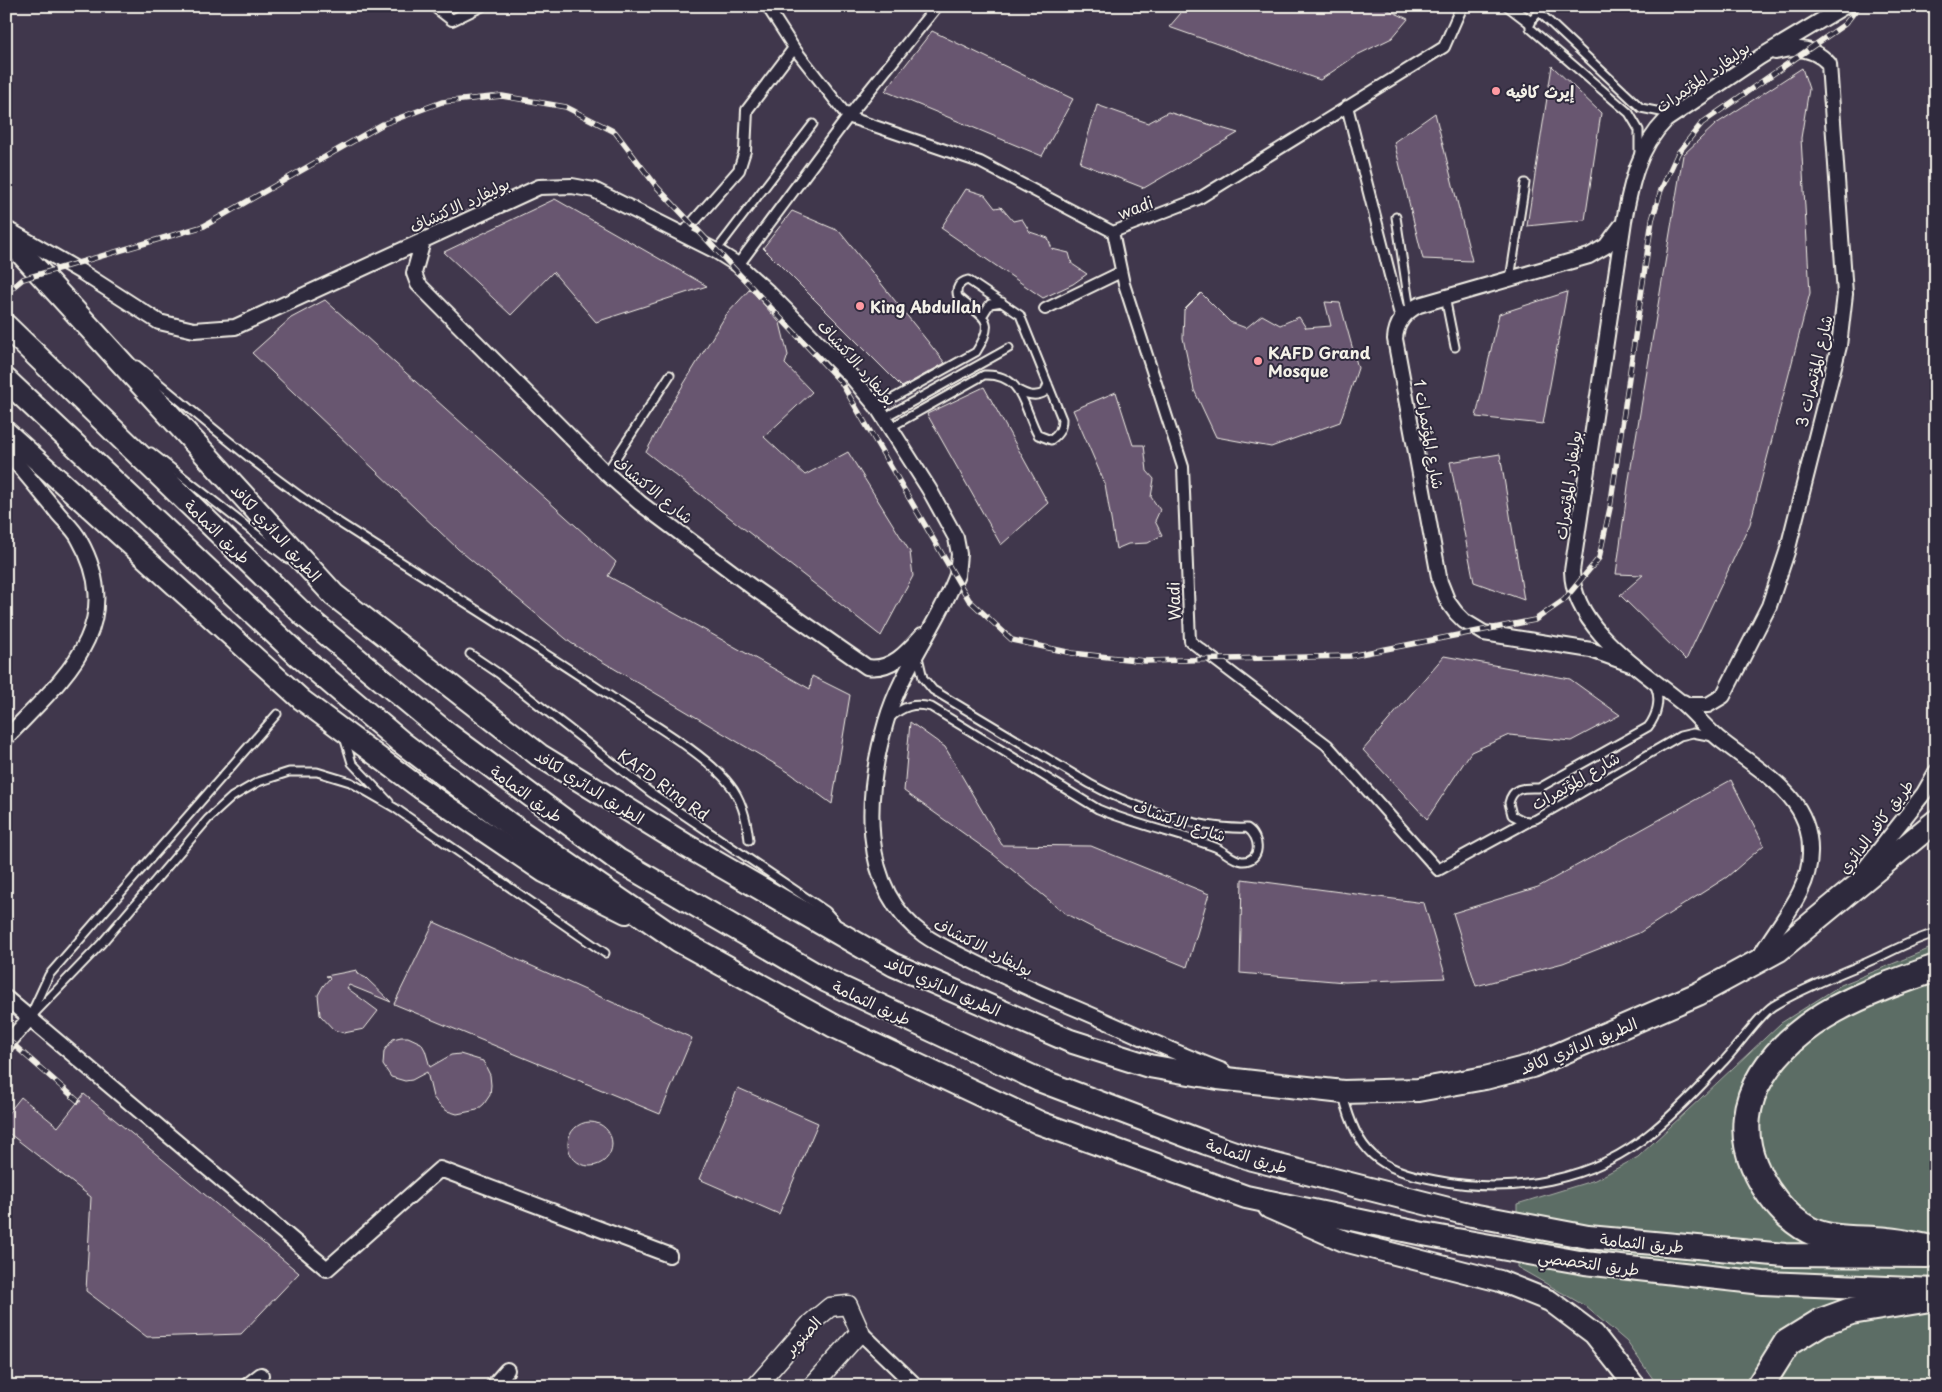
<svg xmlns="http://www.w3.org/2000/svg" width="1942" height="1392" font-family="'Playpen Sans','Playpen Sans Arabic',sans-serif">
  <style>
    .green { fill: #5c6d65; stroke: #a8afa6 }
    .building { fill: #685670; stroke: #f4f1e8 }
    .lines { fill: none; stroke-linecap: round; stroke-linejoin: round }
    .service-casing { stroke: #f4f1e8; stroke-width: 11 }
    .pedestrian-casing { stroke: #f4f1e8; stroke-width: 14 }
    .minor-casing { stroke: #f4f1e8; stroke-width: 18 }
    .tertiary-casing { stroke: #f4f1e8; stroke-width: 21 }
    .secondary-casing { stroke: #f4f1e8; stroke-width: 24 }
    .primary-casing { stroke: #f4f1e8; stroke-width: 26 }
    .motorway-casing { stroke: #f4f1e8; stroke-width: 30 }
    .service { stroke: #2f2a3d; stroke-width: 7 }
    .pedestrian { stroke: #2f2a3d; stroke-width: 10 }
    .minor { stroke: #2f2a3d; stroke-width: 14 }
    .tertiary { stroke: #2f2a3d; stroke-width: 18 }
    .secondary { stroke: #2f2a3d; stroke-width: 20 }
    .primary { stroke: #2f2a3d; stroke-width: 22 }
    .motorway { stroke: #2f2a3d; stroke-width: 26 }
    .rail-casing { stroke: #f4f1e8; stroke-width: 5.5 }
    .rail { stroke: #2f2a3d; stroke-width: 4; stroke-dasharray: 11; stroke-linecap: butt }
    .poi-dot { fill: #ff9aa2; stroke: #2f2a3d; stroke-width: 2 }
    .labels { text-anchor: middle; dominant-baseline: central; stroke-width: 4; stroke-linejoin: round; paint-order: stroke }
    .street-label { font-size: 16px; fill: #f4f1e8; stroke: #2f2a3d }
    .poi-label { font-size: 16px; font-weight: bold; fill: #f4f1e8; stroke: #2f2a3d; text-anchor: start }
  </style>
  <rect width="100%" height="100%" fill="#40374c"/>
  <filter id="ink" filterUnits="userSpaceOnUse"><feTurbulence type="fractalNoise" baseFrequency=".02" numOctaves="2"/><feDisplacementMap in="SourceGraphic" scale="10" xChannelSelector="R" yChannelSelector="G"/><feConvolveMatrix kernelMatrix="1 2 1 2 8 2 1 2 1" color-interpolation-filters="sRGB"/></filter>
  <g filter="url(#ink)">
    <path class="green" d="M1936,946v440h-278l-31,-44 -42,-36 -68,-39v-63l78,-24 43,-23 143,-134 60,-38z"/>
    <path class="building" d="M1187,6h193l28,13 -16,19 -35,17 -37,25 -151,-53z
      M932,31l141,68 -31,57 -157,-65z
      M1552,66l49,47 -16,107 -58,6z
      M1802,68l7,21 -8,49 9,155 -60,231 -64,136 -66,-65 23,-20 -27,-1 13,-95 54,-324 33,-31z
      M1097,105l51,18 20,-11 70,21 -94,55 -64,-25z
      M1435,113l37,148 -49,-2 -29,-117z
      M966,189l19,6 10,13 6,-1 12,14 9,-2 8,13 18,6 4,11 17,4 3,11 15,10 -14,10 -30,14 -102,-70z
      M555,199l152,87 -111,36 -43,-50 -42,43 -67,-63z
      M792,211l47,20 106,132 -43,24 -139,-139z
      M750,289l30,34 8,32 -3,9 27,28 -48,45 41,38 43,-23 62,100 3,24 -32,60 -235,-184 28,-52 52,-85z
      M1567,292l-24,132 -67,-7 23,-103z
      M1201,293l29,29 16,6 16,-13 18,10 19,-8 7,11 25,-2 -6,-24 15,1 18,65 -18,54 -69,25 -55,-10 -22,-47 -11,-52 1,-28z
      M325,300l291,262 -8,14 202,113 2,-13 38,19 -18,109 -42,-31 -219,-130 -113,-94 -206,-196 39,-35z
      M984,387l64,116 -47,42 -74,-131z
      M1116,392l17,53h11l3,26 7,8 -3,18 9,13 -5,11 7,14 -14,8 -20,1 -12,5 -11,-65 -32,-74z
      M1500,454l24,146 -50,-18 -24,-120z
      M1444,656l126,23 50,36 -49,26 -62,-6 -38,17 -44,67 -64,-69z
      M910,722l35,25 57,98 89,1 118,48 -22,73 -90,-37 -31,-16 -72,-59 -90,-64z
      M1731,780l33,65 -37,32 -88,56 -76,30 -87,23 -23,-73 85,-26z
      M1242,879l182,24 22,75 -101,4 -105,-9z
      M434,922l258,116 -32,76 -266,-110z
      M357,970l-1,3 10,5 25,24 -42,-17 -2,3 31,23 -14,18 -20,4 -10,-3 -14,-15 -2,-20 5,-9 7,-8 -4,-2z
      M401,1037h7l13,6 4,7 5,17 21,-12 9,-1 23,7 7,14 1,10 -1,10 -6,9 -7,6 -20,4 -10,-3 -8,-6 -6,-8 -6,-25 -15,8 -7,1 -14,-4 -8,-12 1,-14 9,-12z
      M738,1088l80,35 -39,91 -80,-35z
      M84,1094l215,179 -58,61 -94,3 -61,-46 5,-94 -85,-66v-15l15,-19 37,30z
      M568 1144a22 22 0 1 1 44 0a22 22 0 1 1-44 0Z"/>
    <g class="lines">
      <defs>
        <path id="service" d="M1639,155v-25l-10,-17 -99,-85v-6l9,-10 102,96 20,4 12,-1
          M1396,217l14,93
          M716,251l97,-127
          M1510,279l15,-96
          M1445,297l10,50
          M983,315l7,-11 12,-2
          M137,365c67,55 132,113 206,160 92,59 185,116 276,177 32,21 88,53 111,83 12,15 17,36 19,55
          M1018,390c9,5 18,8 27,2l3,-8
          M877,407l99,-55c24,-37 2,-35 -18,-55 -3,-8 1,-15 10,-17l52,35 42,104c0,10 -3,15 -11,21l-13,-5c-15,-26 -14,-62 -54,-60l-93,52
          M885,417l124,-69
          M151,452l137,107
          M606,473l64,-98
          M470,654l28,19 152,119 176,119 9,10
          M1655,686c6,13 2,30 -7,41l-109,61c-15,0 -26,-2 -30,15l3,12 14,7 10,-3 144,-83 13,-3 20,4
          M890,718c13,-12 24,-15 41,-11l167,102c38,16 79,24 117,38 10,4 17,13 27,14 20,1 19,-24 5,-33 -48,2 -115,-21 -157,-44l-157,-94 -10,-12 -5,-21
          M344,737l8,26 37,39
          M31,1014l18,-39 228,-261
          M29,1019l72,-75 107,-125 24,-22 26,-15 31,-10h28l33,10 45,26 210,145
          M1343,1095c15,58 34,74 92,85 76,15 158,2 218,-49 25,-21 48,-45 70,-69 13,-13 37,-48 50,-56 30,-18 65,-31 97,-45 21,-9 43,-22 66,-28"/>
        <path id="pedestrian" d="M434,6l18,14 29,-14
          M767,6l27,42 54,69 132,45 133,70 85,-33 246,-152 18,-41
          M1509,6l21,16
          M1347,106l54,213
          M1113,232l11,52 59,183 7,174 137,104 111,125 88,-48
          M682,235l57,-65 6,-19 2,-41 47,-62
          M738,265l110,-148 89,-111
          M1045,309l76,-37"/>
        <path id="minor" d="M1621,226l-15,20 -17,10 -170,49c-14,7 -23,18 -24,34l45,243 8,20 8,11 8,8 20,12 107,17 39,14
          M7,229l76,44 76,49 35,8 41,-3 304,-140 33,-1 22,4 122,61 22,14 30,27 83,84 26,31 52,82 27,49 3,16 -2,21c-19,50 -56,94 -71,147 -20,69 -29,165 38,213 11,8 24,14 36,20 34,17 68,33 103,48 54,22 106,48 160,68
          M423,241l-9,32 4,11 188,189 34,30 112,84 115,80c24,4 41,-16 55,-32
          M6,450c17,21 34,41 51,62 7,9 17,17 22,27 50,88 -17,140 -73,199
          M1683,702l5,3h20l15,-9 46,-90 18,-54 52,-206 6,-52 -16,-230c-14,-16 -33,-18 -54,-12
          M1862,872l62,-79 12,-21
          M1758,960c17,-34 52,-66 52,-107 2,-56 -49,-81 -87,-111 -15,-11 -27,-27 -41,-39 -40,-33 -109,-74 -110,-132l52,-350c7,-37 14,-73 42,-101l94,-63 85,-51
          M6,998l321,271 113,-100 229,86
          M6,1045l23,-26
          M860,1332l56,54
          M247,1386l14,-11
          M493,1386l14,-16"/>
        <path id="tertiary" d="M756,1386l55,-63 19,-16 18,-2 12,27 -48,54"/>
        <path id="secondary" d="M6,432l296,268 118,88 124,84 82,41
          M1269,1208l75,33 156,40 50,20 44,33 41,52"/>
        <path id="primary" d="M6,236l328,359 205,160 148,91 207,119 176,76 79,25 69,12 125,14 75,-2 67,-12 47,-12 166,-72 81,-44 157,-129
          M6,326l299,290 140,116 173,128 209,121 212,99 167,63 46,16 220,56 116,22 197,18 142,1
          M6,380l291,274 104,88 107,81 170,117 156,86 206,97 206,74 177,37 162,29 178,20 173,7"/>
        <path id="motorway" d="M1936,968c-65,23 -136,46 -174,107 -17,27 -21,59 -8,90 10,25 30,52 55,65 23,12 53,8 78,11 16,1 33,6 49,9
          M1760,1386l27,-43 34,-21 30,-11 85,-14"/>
      </defs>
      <use href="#service" class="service-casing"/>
      <use href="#pedestrian" class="pedestrian-casing"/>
      <use href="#minor" class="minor-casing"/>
      <use href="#tertiary" class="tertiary-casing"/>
      <use href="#secondary" class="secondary-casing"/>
      <use href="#primary" class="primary-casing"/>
      <use href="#motorway" class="motorway-casing"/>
      <use href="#service" class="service"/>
      <use href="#pedestrian" class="pedestrian"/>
      <use href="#minor" class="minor"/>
      <use href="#tertiary" class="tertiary"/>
      <use href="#secondary" class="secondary"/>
      <use href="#primary" class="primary"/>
      <use href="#motorway" class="motorway"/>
      <defs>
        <path id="rail" d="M6,293l17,-14 181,-53 179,-102 59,-22 60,-6 64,11 49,25 42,55 184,195 128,218 43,40 60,13 73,8 205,-5 185,-36 29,-20 35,-42 11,-50 42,-288 9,-30 17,-37 24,-30 143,-99 14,-18
          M6,1038l72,63"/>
      </defs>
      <use href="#rail" class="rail-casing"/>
      <use href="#rail" class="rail"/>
    </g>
  </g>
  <g class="poi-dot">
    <circle cx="1496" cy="91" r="5"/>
    <circle cx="860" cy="306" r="5"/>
    <circle cx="1258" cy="361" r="5"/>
  </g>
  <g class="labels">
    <g class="street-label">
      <text transform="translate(1702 76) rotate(-35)">بوليفارد المؤتمرات</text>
      <text transform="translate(459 204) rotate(-25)">بوليفارد الاكتشاف</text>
      <text transform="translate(1135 207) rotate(-21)">wadi</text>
      <text transform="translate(858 362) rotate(48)">بوليفارد الاكتشاف</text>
      <text transform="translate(1813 371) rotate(-77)">شارع المؤتمرات 3</text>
      <text transform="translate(1430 434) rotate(80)">شارع المؤتمرات 1</text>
      <text transform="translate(1567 485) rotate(-82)">بوليفارد المؤتمرات</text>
      <text transform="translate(654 489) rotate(39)">شارع الاكتشاف</text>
      <text transform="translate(218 531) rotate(44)">طريق الثمامة</text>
      <text transform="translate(277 532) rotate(48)">الطريق الدائري لكافد</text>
      <text transform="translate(1173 601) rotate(-92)">Wadi</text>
      <text transform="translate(1575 780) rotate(-30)">شارع المؤتمرات</text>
      <text transform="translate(664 784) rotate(36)">KAFD Ring Rd</text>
      <text transform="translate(590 786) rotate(32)">الطريق الدائري لكافد</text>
      <text transform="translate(527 793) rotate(36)">طريق الثمامة</text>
      <text transform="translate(1180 820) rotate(19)">شارع الاكتشاف</text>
      <text transform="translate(1875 826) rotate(-53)">طريق كافد الدائري</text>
      <text transform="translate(984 946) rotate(27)">بوليفارد الاكتشاف</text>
      <text transform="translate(943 985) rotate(24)">الطريق الدائري لكافد</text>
      <text transform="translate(872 1002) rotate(25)">طريق الثمامة</text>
      <text transform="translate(1578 1045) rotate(-22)">الطريق الدائري لكافد</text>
      <text transform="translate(1247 1155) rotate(17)">طريق الثمامة</text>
      <text transform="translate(1642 1242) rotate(5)">طريق الثمامة</text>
      <text transform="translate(1589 1262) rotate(8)">طريق التخصصي</text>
      <text transform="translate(802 1335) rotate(-47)">الصنوبر</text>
    </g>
    <g class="poi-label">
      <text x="1506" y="91">إيرث كافيه</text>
      <text x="870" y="306">King Abdullah</text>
      <text x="1268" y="352">KAFD Grand<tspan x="1268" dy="18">Mosque</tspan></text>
    </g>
  </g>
  <rect width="1942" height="1392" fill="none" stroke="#2f2a3d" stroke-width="25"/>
  <rect x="12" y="12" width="1917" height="1367" fill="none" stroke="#f4f1e8" stroke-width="2" filter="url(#ink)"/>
</svg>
